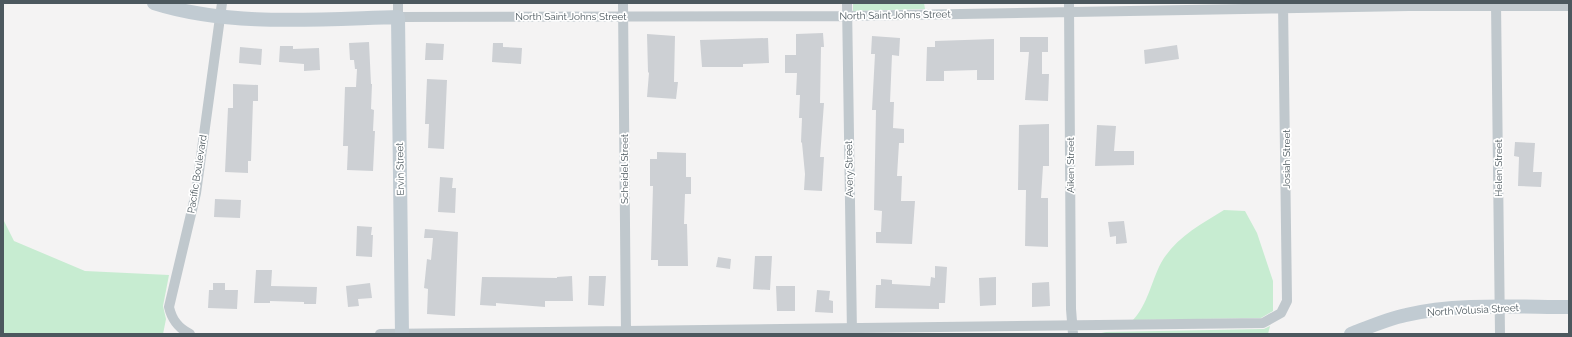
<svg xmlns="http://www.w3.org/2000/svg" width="1572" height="337" font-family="Raleway,sans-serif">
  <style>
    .green { fill: #c7ecd1 }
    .building { fill: #cdd0d4 }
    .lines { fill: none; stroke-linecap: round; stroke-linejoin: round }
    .street { stroke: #c0c8cd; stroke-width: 10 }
    .secondary { stroke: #c1cbd2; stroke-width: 14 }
    .labels { text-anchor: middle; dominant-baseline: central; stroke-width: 3.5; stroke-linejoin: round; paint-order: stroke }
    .street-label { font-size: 10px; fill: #4c585e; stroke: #fff }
  </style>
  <rect width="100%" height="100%" fill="#f4f3f3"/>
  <path class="green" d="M853,3h71l1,6 -72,2z
    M1224,210l21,1 12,22 16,48v30l-12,7 -128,2c15,-16 18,-38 28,-57 14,-25 39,-38 63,-53z
    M3,219l11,22 71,30 84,4 -6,31 3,13 -3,15h-160z
    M1270,326l-2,8h-171l9,-2 158,-3z"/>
  <path class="building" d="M823,33l1,14h-3l-1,56h4l-4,54h4l-2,34 -18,-1 1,-16 -3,-31 -1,-1 1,-24h-3l1,-23h-4l1,-22h-12v-18h11v-21z
    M647,34l28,2 -1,46h4l-2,17 -29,-2 2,-24 -1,-1z
    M872,36l28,2 -1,18 -7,-1 -2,47h4l-1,26 11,1v14h-5l-2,33h5l-1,25h14l-3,43 -36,-1v-11h5l1,-21 -8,-1 2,-100h-4l3,-56h-4z
    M1020,37h28v15h-6v22h7l-1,27 -23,-1 4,-48h-9z
    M768,38l1,25 -26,1v3h-41l-2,-27z
    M994,39v41h-17v-10l-33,1v10h-18l1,-34h8v-6z
    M369,42l2,42h1l-1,25 3,1 -1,21h2l-2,40 -26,-1 1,-24h-5l2,-59h11l1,-18h-2l-1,-9h-4l-1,-17z
    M426,43l18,1 -1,16h-18z
    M493,43h10v4l19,1 -1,16 -29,-2z
    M1177,45l2,14 -34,5 -1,-14z
    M280,46h13v3l26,-1 1,22 -16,1v-7l-25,-2z
    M240,47l22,2 -1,16 -22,-2z
    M427,79l20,1 -3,69 -16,-1 1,-24h-4z
    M233,84l25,1v16h-5l-2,60h-3v12l-23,-1 3,-64h5z
    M1049,124v42h-6l-2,32h7v49l-23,-1 1,-56h-8l1,-65z
    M1097,125l19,1 -2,25h20v14l-39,1z
    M1515,142l20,1 -2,29h9l-1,15 -23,-1 1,-29 -5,-1z
    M657,152l29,1v24h5v17h-6l-1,30h3l1,42h-30v-6h-7l2,-74h-3v-27h7z
    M440,177l13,1 -1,10h4l-1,25 -17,-1z
    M215,199l26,1 -1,18 -26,-1z
    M1124,221l3,22 -11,1v-8l-6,1 -2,-15z
    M357,226l15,1 -1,8h2l-1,22 -16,-1z
    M425,229l33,3 -3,84 -28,-2 1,-25 -4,-1 3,-29 4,1 2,-22h-9z
    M755,256h17l-2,34 -17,-1z
    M718,257l13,2 -1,10 -14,-2z
    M935,266l12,1 -2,36h-6v6l-64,-1 1,-23h5v-6l11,1v4l38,2 1,-9 4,1z
    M256,270h16l-1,16 46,1 -1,17h-12v-2l-34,-1v2h-16z
    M572,276l1,25h-28v6l-49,-4v3l-16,-1 2,-28 75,1v-1z
    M589,276h17l-2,30 -16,-1z
    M996,277v28l-16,1 -1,-28z
    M1049,282l1,24 -18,1v-24z
    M213,283h12v7h13l-1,19 -29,-1 1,-18h4z
    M370,283l2,15 -14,1 1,7 -11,1 -2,-21z
    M776,286h19v25h-18z
    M817,290l13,1 -1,9 4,1v12l-18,-1z"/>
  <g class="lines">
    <path class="street" d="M398,3v14l449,-1 562,-10h160
      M623,3l3,331
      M847,3l5,331
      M1069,3l2,306 2,25
      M1496,3l4,331
      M190,334c-12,-6 -18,-14 -21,-27l27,-114 26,-190
      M380,334l883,-11 18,-10 6,-12 -4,-298"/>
    <path class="secondary" d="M154,3c75,24 166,16 244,14l4,317
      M1351,334c18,-7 36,-15 55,-19 50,-12 112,-8 163,-8"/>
  </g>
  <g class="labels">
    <g class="street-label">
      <text transform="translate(895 15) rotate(-1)">North Saint Johns Street</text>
      <text x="571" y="16">North Saint Johns Street</text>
      <text transform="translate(1286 159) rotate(-90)">Josiah Street</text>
      <text transform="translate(1070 165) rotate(-90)">Aiken Street</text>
      <text transform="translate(1498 168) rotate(-90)">Helen Street</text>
      <text transform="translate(400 169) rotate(-91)">Ervin Street</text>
      <text transform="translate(624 169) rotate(-90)">Scheidel Street</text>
      <text transform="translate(849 169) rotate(-91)">Avery Street</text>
      <text transform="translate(197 174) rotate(-81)">Pacific Boulevard</text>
      <text transform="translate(1473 310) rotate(-3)">North Volusia Street</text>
    </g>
  </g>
  <rect width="1572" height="337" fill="none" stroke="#4c585e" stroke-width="8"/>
</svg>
